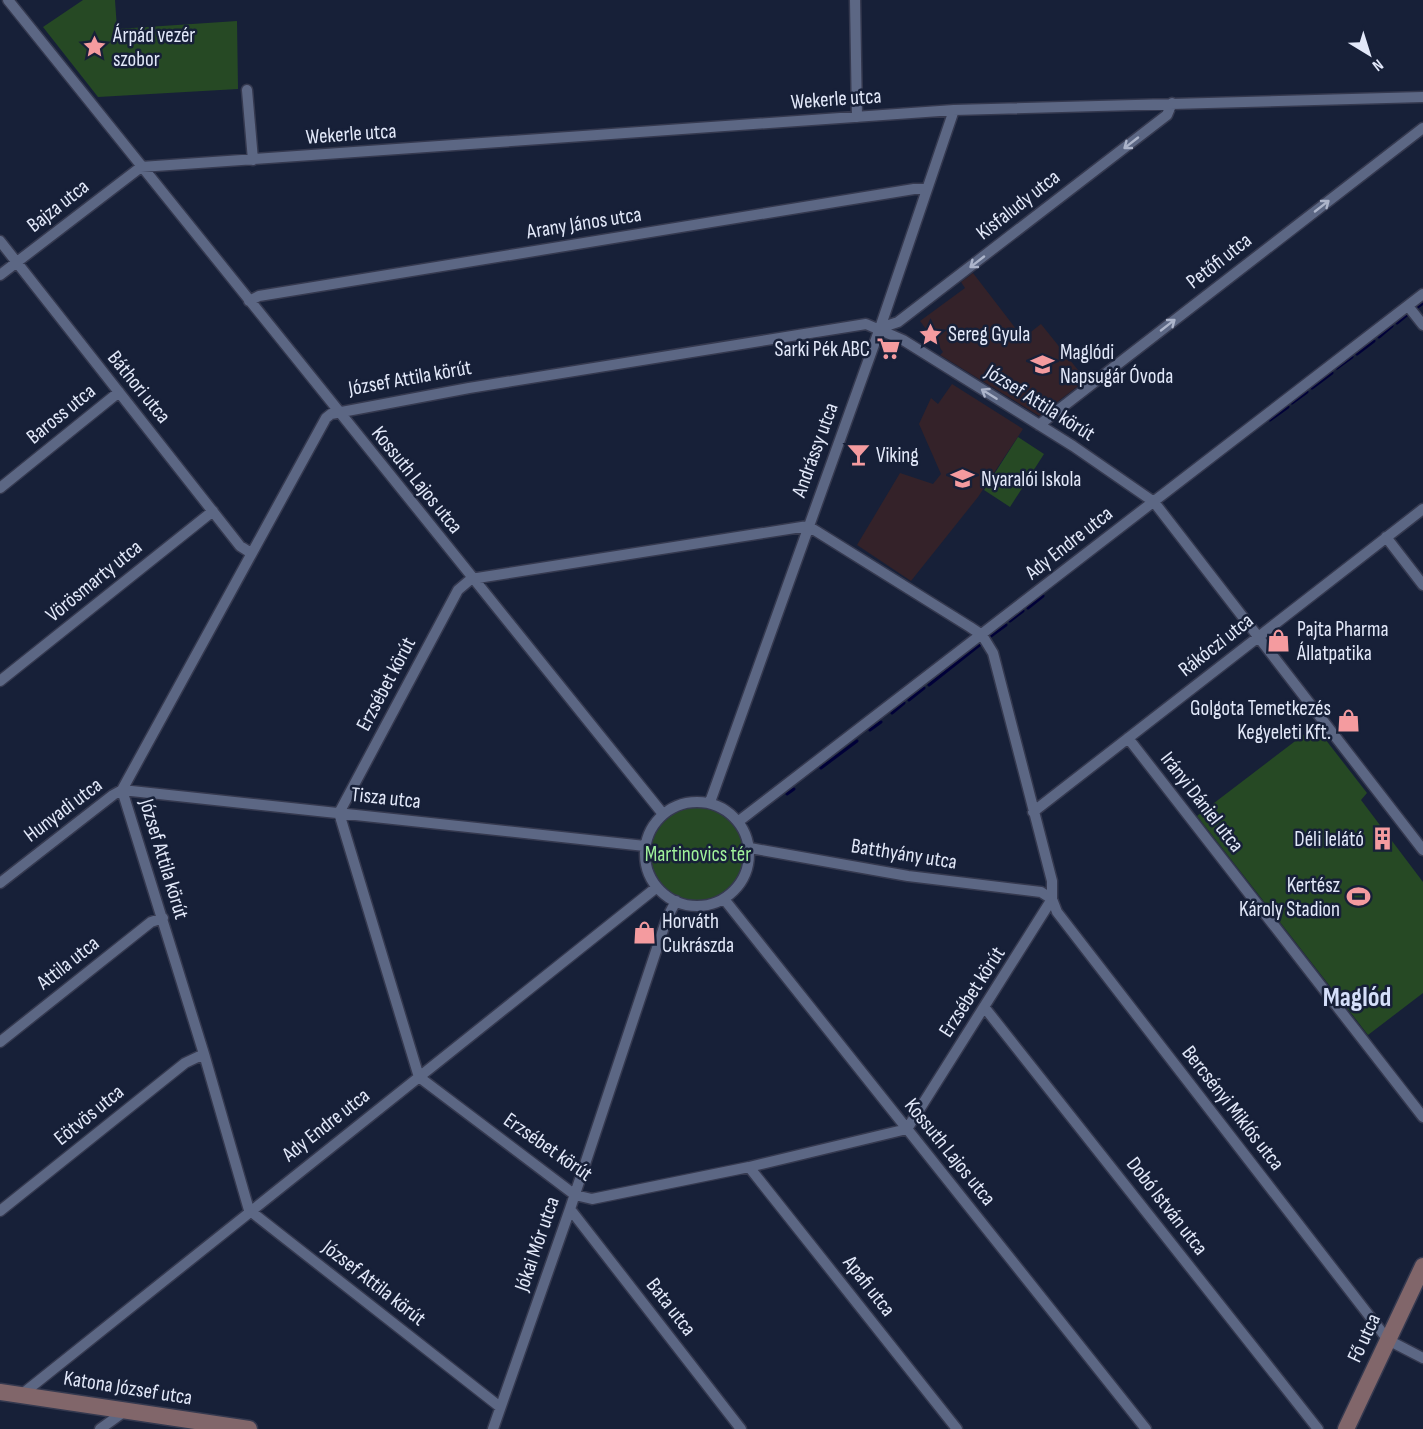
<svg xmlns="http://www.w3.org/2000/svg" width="1423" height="1429" font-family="'Sofia Sans Condensed',sans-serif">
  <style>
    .education { fill: #342229 }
    .green { fill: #264924 }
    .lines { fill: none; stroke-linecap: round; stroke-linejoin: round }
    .stream { stroke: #000038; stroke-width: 3 }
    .street-casing { stroke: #35394f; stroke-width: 13 }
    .secondary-casing { stroke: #35394f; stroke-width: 19 }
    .street { stroke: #5c6784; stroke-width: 10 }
    .secondary { stroke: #81666a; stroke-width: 16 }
    .oneway { stroke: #acb4ca }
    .labels { text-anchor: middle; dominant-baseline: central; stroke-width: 5; stroke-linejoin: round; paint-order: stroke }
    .poi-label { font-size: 21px; fill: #e2e8f9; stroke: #172038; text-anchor: start }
    .street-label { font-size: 21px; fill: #e2e8f9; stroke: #172038 }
    .park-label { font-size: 21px; fill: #9ff19a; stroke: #172038 }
    .district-label { font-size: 27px; font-weight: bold; fill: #d5dffa; stroke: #172038 }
  </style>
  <rect width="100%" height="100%" fill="#172038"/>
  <path class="education" d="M973,273l50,65 18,-14 45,56 -47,36 -99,-61 3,-3 -23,-31 45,-33 -4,-6z
    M952,384l71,45 -45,68 -67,84 -54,-36 43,-72 33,11 8,-10 -22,-50 12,-26 7,6z"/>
  <path class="green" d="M83,0h32l2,29 120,-8 1,68 -140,8 -55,-70z
    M1018,437l26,17 -34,53 -26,-17z
    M1315,726l52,67 -6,7 62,82v111l-55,42 -171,-219z
    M651 854a47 47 0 1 1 94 0a47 47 0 1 1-94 0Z"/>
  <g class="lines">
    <path class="stream" d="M1415,309l8,-6
      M1397,323l11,-9
      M1379,337l13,-11
      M1357,354l17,-13
      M1337,368l15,-11
      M1312,388l20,-15
      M1292,403l15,-11
      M1270,420l18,-13
      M1028,608l15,-12
      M1010,621l13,-10
      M991,636l15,-11
      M929,685l53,-42
      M909,700l15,-12
      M892,713l12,-10
      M870,730l11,-8
      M821,768l36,-27
      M787,794l7,-5"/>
    <defs>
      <path id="street" d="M8,0l655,814
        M855,0l2,117
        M247,90l6,70
        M0,241l240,305 11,7
        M0,275l141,-108 813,-57 469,-13
        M249,301l10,-5 655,-107h11
        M1408,306l15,19
        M880,328l18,-6 269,-207 5,-12
        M1039,425l384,-297
        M0,488l119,-96
        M808,526l162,101 12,8 11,18 59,228v18l-145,230 -158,38 -157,32 -17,-4 -156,-118 -80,-264 119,-223 13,-11z
        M1386,537l37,48
        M0,681l213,-170
        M1128,738l295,379
        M645 854a52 52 0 1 1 104 0a52 52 0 1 1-104 0Z
        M710,802l170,-474 74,-218
        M1033,812l390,-303
        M739,821l684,-527
        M750,848l158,28 133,16 11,7 5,13 331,428 35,18
        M0,883l113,-88 9,-5 523,56
        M724,899l422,530
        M985,1008l333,421
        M0,1042l151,-120 12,-4
        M749,1167l208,262
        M570,1209l171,220
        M0,1211l185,-148 19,-9
        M21,1395l636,-508
        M500,1407l-251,-197 -45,-156 -82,-264 204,-372 5,-4 138,-26 397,-64 37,16 170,106 81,56 269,348
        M100,1429l25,-18
        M493,1429l77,-220 97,-291 9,-17"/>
      <path id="secondary" d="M0,1392l249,37
        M1346,1429l77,-163"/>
    </defs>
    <use href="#street" class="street-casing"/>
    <use href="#secondary" class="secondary-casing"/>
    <use href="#street" class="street"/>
    <use href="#secondary" class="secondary"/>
  </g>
  <defs><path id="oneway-shaft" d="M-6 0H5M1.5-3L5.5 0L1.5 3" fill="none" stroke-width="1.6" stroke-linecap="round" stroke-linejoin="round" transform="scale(1.5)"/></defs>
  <g class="oneway">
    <use href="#oneway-shaft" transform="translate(1131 143) rotate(142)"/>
    <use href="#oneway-shaft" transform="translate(1322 206) rotate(-38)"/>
    <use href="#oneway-shaft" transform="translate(977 262) rotate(142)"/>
    <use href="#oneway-shaft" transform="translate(1168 325) rotate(-38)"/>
    <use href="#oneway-shaft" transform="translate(989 394) rotate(-148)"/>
  </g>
  <defs>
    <symbol id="sight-bare" viewBox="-9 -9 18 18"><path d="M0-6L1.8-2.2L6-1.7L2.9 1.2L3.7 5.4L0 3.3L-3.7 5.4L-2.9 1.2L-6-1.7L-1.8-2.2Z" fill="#f49b9f" stroke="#172038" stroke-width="2.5" paint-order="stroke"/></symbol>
    <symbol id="supermarket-bare" viewBox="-9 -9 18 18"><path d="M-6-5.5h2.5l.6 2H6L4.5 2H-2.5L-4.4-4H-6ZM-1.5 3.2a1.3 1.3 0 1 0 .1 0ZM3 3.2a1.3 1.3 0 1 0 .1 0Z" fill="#f49b9f" stroke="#172038" stroke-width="2.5" paint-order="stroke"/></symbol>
    <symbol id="school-bare" viewBox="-9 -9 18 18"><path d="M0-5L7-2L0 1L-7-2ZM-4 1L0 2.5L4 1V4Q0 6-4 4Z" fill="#f49b9f" stroke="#172038" stroke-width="2.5" paint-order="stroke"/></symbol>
    <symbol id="bar-bare" viewBox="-9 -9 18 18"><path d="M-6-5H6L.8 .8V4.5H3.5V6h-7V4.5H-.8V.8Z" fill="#f49b9f" stroke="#172038" stroke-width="2.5" paint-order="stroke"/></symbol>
    <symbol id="shop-bare" viewBox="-9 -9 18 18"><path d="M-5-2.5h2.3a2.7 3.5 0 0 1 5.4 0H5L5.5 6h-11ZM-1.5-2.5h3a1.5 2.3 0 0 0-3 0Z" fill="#f49b9f" stroke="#172038" stroke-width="2.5" paint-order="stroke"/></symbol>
    <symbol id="building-bare" viewBox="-9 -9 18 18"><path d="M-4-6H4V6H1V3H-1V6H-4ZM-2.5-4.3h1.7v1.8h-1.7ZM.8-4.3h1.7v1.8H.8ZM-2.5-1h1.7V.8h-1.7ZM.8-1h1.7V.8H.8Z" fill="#f49b9f" stroke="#172038" stroke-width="2.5" paint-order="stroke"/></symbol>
    <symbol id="stadium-bare" viewBox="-9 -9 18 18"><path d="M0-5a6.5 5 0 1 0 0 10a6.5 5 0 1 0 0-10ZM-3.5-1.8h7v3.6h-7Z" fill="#f49b9f" stroke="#172038" stroke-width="2.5" paint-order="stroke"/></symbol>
  </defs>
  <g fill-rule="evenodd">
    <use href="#sight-bare" x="78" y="30" width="33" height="33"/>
    <use href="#sight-bare" x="914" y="318" width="33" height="33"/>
    <use href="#supermarket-bare" x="872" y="332" width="33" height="33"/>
    <use href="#school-bare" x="1026" y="348" width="33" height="33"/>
    <use href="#bar-bare" x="842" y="438" width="33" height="33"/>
    <use href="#school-bare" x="946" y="462" width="33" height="33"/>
    <use href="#shop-bare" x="1262" y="624" width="33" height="33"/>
    <use href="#shop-bare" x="1332" y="704" width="33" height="33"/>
    <use href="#building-bare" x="1366" y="822" width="33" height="33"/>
    <use href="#stadium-bare" x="1342" y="880" width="33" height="33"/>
    <use href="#shop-bare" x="628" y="916" width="33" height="33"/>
  </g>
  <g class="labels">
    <g class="poi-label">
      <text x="113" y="35">Árpád vezér<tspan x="113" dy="24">szobor</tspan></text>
      <text x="948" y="334">Sereg Gyula</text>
      <text x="870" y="349" text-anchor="end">Sarki Pék ABC</text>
      <text x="1060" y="352">Maglódi<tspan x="1060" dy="24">Napsugár Óvoda</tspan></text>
      <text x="876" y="455">Viking</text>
      <text x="981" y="479">Nyaralói Iskola</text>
      <text x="1297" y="629">Pajta Pharma<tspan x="1297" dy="24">Állatpatika</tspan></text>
      <text x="1331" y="708" text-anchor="end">Golgota Temetkezés<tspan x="1331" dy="24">Kegyeleti Kft.</tspan></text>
      <text x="1364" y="839" text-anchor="end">Déli lelátó</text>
      <text x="1340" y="885" text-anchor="end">Kertész<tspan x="1340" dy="24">Károly Stadion</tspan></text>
      <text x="662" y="921">Horváth<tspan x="662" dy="24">Cukrászda</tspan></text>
    </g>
    <g class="street-label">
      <text transform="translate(836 99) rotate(-4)">Wekerle utca</text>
      <text transform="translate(351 134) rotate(-4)">Wekerle utca</text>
      <text transform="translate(1018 205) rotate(-38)">Kisfaludy utca</text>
      <text transform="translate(58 206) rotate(-38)">Bajza utca</text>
      <text transform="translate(584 223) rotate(-9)">Arany János utca</text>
      <text transform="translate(1219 261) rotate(-38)">Petőfi utca</text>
      <text transform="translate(410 378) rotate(-10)">József Attila körút</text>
      <text transform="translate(139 387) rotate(51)">Báthori utca</text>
      <text transform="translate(1040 403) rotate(32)">József Attila körút</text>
      <text transform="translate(61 414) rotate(-39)">Baross utca</text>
      <text transform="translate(815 450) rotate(-70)">Andrássy utca</text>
      <text transform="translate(417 480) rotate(51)">Kossuth Lajos utca</text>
      <text transform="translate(1069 543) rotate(-38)">Ady Endre utca</text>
      <text transform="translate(94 581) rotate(-39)">Vörösmarty utca</text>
      <text transform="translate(1216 645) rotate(-38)">Rákóczi utca</text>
      <text transform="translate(386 684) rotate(-62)">Erzsébet körút</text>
      <text transform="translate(386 798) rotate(6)">Tisza utca</text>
      <text transform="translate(1202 802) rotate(52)">Irányi Dániel utca</text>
      <text transform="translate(63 810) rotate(-37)">Hunyadi utca</text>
      <text transform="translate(904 854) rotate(9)">Batthyány utca</text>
      <text transform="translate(164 859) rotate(73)">József Attila körút</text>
      <text transform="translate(68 963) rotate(-38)">Attila utca</text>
      <text transform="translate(972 992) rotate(-57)">Erzsébet körút</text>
      <text transform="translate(1233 1108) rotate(52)">Bercsényi Miklós utca</text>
      <text transform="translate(89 1115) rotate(-39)">Eötvös utca</text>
      <text transform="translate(326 1125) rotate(-38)">Ady Endre utca</text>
      <text transform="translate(548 1147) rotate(35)">Erzsébet körút</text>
      <text transform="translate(950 1152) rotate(51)">Kossuth Lajos utca</text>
      <text transform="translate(1167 1206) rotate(52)">Dobó István utca</text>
      <text transform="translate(537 1244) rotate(-71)">Jókai Mór utca</text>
      <text transform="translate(374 1283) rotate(38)">József Attila körút</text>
      <text transform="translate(869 1286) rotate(52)">Apafi utca</text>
      <text transform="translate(671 1307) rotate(52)">Bata utca</text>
      <text transform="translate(1364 1338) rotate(-65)">Fő utca</text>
      <text transform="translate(128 1388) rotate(9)">Katona József utca</text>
    </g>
    <g class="park-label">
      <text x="698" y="854">Martinovics tér</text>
    </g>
    <g class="district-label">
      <text x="1357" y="998">Maglód</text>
    </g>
  </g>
  <g transform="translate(1369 54) rotate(142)" stroke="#172038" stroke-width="4.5" paint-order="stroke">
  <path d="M0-4.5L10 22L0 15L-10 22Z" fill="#e2e8f9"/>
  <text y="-9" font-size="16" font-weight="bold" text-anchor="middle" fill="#e2e8f9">N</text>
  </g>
</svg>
